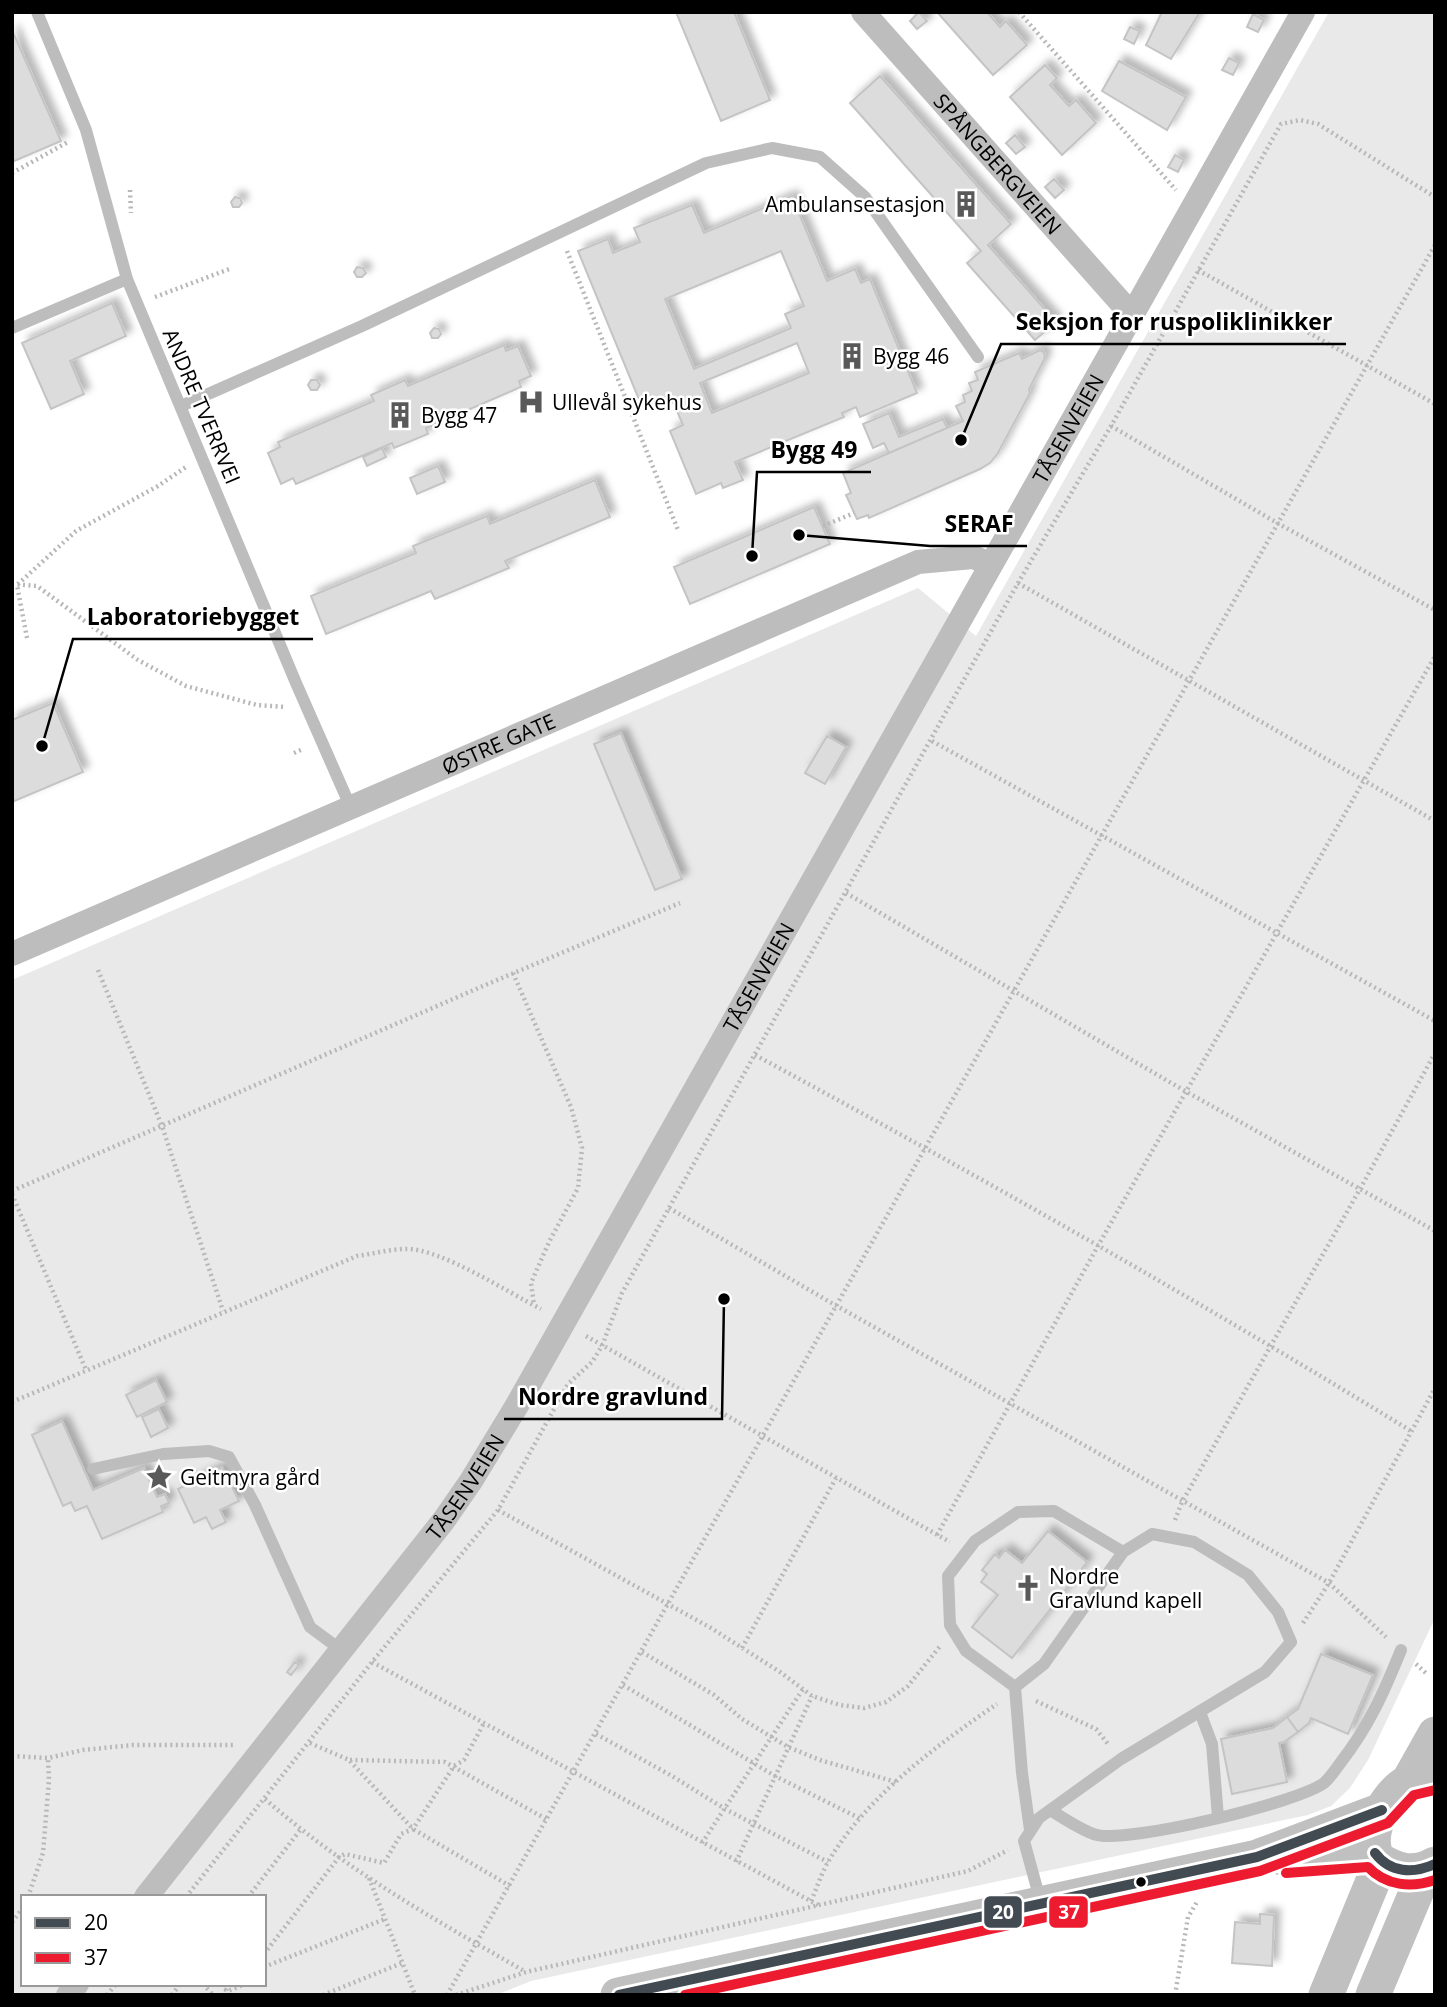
<svg xmlns="http://www.w3.org/2000/svg" width="1447" height="2007" font-family="'Open Sans',sans-serif">
  <style>
    .green { fill: #e9e9e9; fill-rule: evenodd }
    .building { fill: #dcdcdc; stroke: #c4c4c4; stroke-width: 2; fill-rule: evenodd; filter: url(#shadow) }
    .lines { fill: none; stroke-linecap: round; stroke-linejoin: round }
    .path { stroke: #b8b8b8; stroke-width: 4.5; stroke-dasharray: 2 3.5; stroke-linecap: butt }
    .lane { stroke: #bdbdbd; stroke-width: 12 }
    .street { stroke: #bdbdbd; stroke-width: 24 }
    .secondary { stroke: #c0c0c0; stroke-width: 35 }
    .bus-1-casing { stroke: #fff; stroke-width: 16 }
    .bus-2-casing { stroke: #fff; stroke-width: 16 }
    .bus-1 { stroke: #424a52; stroke-width: 10 }
    .bus-2 { stroke: #ed1b2f; stroke-width: 10 }
    .bus-dot { fill: #000; stroke: #fff; stroke-width: 2.5 }
    .labels { text-anchor: middle; dominant-baseline: central; stroke-width: 5; stroke-linejoin: round; paint-order: stroke }
    .street-label { font-size: 21px; fill: #000; stroke: #fff }
    .poi-label { font-size: 21px; fill: #000; stroke: #fff; text-anchor: start }
    .leader { fill: none; stroke: #000; stroke-width: 2.5 }
    .callout-dot { fill: #000; stroke: #fff; stroke-width: 2.5 }
    .callout-label { font-size: 23px; text-anchor: middle; font-weight: bold; fill: #000; stroke: #fff; stroke-width: 5; stroke-linejoin: round; paint-order: stroke }
    .line-badge { stroke: #fff; stroke-width: 2.5 }
    .badge-label { font-size: 19px; text-anchor: middle; font-weight: bold; fill: #fff }
  </style>
  <defs>
    <filter id="shadow"><feDropShadow dx="6" dy="-6" stdDeviation="3.5" flood-color="#0004"/></filter>
  </defs>
  <rect width="100%" height="100%" fill="#fff"/>
  <path class="green" d="M1329,12h106v1606l-67,142 -18,28 -19,18 -23,9 -777,166 -35,14h-484v-1015l906,-392 58,48zM23,1897h241v87h-241z"/>
  <path class="building" d="M676,12h58l36,88 -49,21z
    M919,12l8,9 -10,8 -7,-8z
    M937,12h50l13,15 6,-6 21,24 -34,30z
    M1162,12h38l-29,47 -25,-14z
    M1253,14l11,6 -6,12 -11,-5z
    M1130,27l10,4 -6,13 -10,-5z
    M12,30l49,111 -49,21z
    M1229,58l10,5 -6,12 -11,-5z
    M1119,61l67,36 -19,33 -65,-39z
    M1045,65l12,13 -7,7 19,21 7,-6 20,23 -34,32 -52,-58z
    M880,76l131,148 -23,21 68,77 -21,18 -68,-77 14,-12 -131,-148z
    M1015,135l10,12 -9,7 -10,-11z
    M1175,155l9,5 -6,12 -10,-5z
    M1054,179l10,11 -9,8 -10,-11z
    M792,196l35,85 28,-12 6,14 9,-4 47,114 -57,24 -4,-10 -14,6 2,4 -109,45 8,18 -20,8 -2,-5 -25,11 -26,-63 13,-6 -13,-30 -28,12 -64,-156 30,-12 5,14 27,-11 -6,-14 58,-23 12,28zM781,251l23,55 -19,8 6,14 -97,41 -29,-70zM797,343l12,30 -97,40 -12,-30z
    M235,197l5,1 2,5 -3,4h-6l-2,-5z
    M357,267l6,1 3,5 -4,4h-5l-3,-5z
    M112,303l14,33 -56,25 14,33 -33,15 -29,-66z
    M434,328l5,1 2,5 -3,4h-6l-2,-5z
    M504,345l2,6 12,-5 13,30 -12,5 2,6 -95,41 2,6 -34,14 -2,-5 -96,41 -3,-6 -12,6 -13,-31 12,-6 -2,-5 96,-41 -3,-6 34,-15 3,6z
    M1040,350l4,2 1,6 -16,31 1,4 -32,60 -8,10 -10,6 -111,49 -1,-3 -11,4 -11,-24 5,-2 -8,-20 120,-52 -7,-15 9,-4 -2,-7 9,-4 -3,-8 9,-3 -3,-8 44,-19 3,6z
    M311,380h6l3,5 -3,5h-6l-3,-5z
    M889,413l10,24 44,-18 4,9 -58,25 -5,-10 -11,5 -10,-24z
    M382,448l4,9 -19,9 -4,-9z
    M438,466l7,16 -28,12 -7,-16z
    M595,480l15,37 -105,44 4,7 -74,31 -4,-8 -105,43 -15,-38 105,-43 -3,-7 74,-30 3,8z
    M814,507l16,37 -140,60 -16,-37z
    M53,703l30,69 -71,30v-82z
    M621,733l61,146 -27,11 -61,-146z
    M827,736l19,11 -21,37 -20,-11z
    M156,1380l11,22 -30,15 -11,-22z
    M159,1409l9,19 -17,9 -9,-20z
    M62,1421l31,69 51,-22 13,29 8,-3 4,9 -8,3 2,6 -61,27 -15,-33 -12,5 -4,-9 -8,4 -31,-71z
    M222,1467l17,34 -19,9 6,12 -14,7 -6,-12 -12,6 -16,-34z
    M1048,1531l39,31 -75,96 -40,-31 26,-32 -17,-13 6,-8 -5,-4 13,-16 4,4 6,-8 17,13z
    M1321,1654l52,21 -25,59 -37,-16 -2,5 -11,9 -11,-15 11,-8z
    M295,1662l4,3 -8,10 -4,-3z
    M1287,1717l11,15 -14,10 -5,1 8,39 -55,12 -11,-55 52,-11z
    M1260,1914l14,1 -2,51 -40,-3 3,-41 25,2z"/>
  <g class="lines">
    <path class="path" d="M1019,12l157,178
      M12,173l56,-31
      M130,190l1,23
      M567,251l111,279
      M1198,270l237,134
      M155,297l77,-29
      M1111,426l168,98 156,86
      M823,526l31,-13
      M1018,583l417,238
      M12,584l25,2 101,74 48,26 71,19 29,2
      M27,638l-10,-53 59,-54 82,-45 28,-19
      M932,741l503,280
      M294,753l9,-4
      M846,893l339,198 250,140
      M98,970l64,156 61,185
      M513,973l58,134 11,41 -4,40 -29,54 -18,41 3,22
      M755,1055c222,120 441,244 656,376
      M12,1191l471,-205 197,-83
      M12,1194l74,176
      M669,1208l166,97 494,278 57,54
      M586,1336l364,206
      M12,1402l345,-146c15,-2 33,-7 49,-7 34,-1 103,44 135,60
      M498,1510l213,118 69,44 32,24 28,9 24,3 22,-6 22,-16 33,-41
      M1175,1520l7,-18 178,-313 75,-136
      M937,1535l162,-291 336,-588
      M1303,1623l26,-40 106,-195
      M742,1648l94,-170
      M642,1652l72,43 28,24 46,28 32,13 76,22
      M1434,1659h1
      M372,1662l446,243
      M1416,1664l12,11
      M623,1685l152,91 86,43
      M1036,1701l60,28 12,15
      M596,1734l76,42 53,33 103,53
      M310,1743l39,17 64,69 97,57
      M12,1756l36,2 35,-8 50,-5h100
      M350,1760l95,2 101,57
      M265,1799c78,69 170,121 261,173
      M702,1843l101,-154
      M736,1862l76,-166
      M369,1878l46,117
      M28,1897l15,-44 6,-73 -1,-22
      M186,1897l186,-235 126,-152 70,-126 24,-22 10,-16 20,-53 47,-85 349,-625 93,-157 170,-302 19,-4 18,4 117,73
      M248,1897l53,-68
      M811,1901c6,-13 10,-27 17,-39 38,-65 109,-117 169,-158
      M12,1922l11,-14
      M264,1954l75,-97 6,-3 39,9 17,-29 12,-5 41,-63 10,-6 20,-37
      M264,1967l121,-48
      M203,1984l10,11
      M230,1984l-4,6 2,1 17,-7
      M107,1995l9,-11
      M172,1995l8,-11
      M323,1995l79,-32
      M447,1995l988,-1750
      M456,1995l70,-23 442,-101 40,-21
      M1175,1995l13,-78 9,-15"/>
    <path class="lane" d="M37,12l49,118 41,149 169,404 55,125
      M12,328l115,-49
      M181,406l181,-80 344,-163 66,-15 48,9 45,40 113,160
      M93,1469l70,-15 46,-3 20,6 26,48 55,122 31,23
      M1015,1687l7,86 8,57
      M1200,1712l12,32 6,73
      M1050,1810c14,8 32,21 47,25 32,8 200,-32 227,-52 6,-5 12,-14 17,-21 28,-36 43,-70 60,-112
      M1041,1903l-17,-62 15,-23 82,-59 144,-87 26,-30 -13,-30 -30,-37 -54,-33 -42,-8 -29,18 -79,112 -29,23 -49,-36 -16,-26 -2,-49 27,-35 43,-29 36,-1 69,41"/>
    <g class="street">
      <path id="s1" d="M863,12l269,303"/>
      <path id="s2" d="M12,954l906,-392 55,-5 17,7"/>
      <path id="s3" d="M146,1897l298,-377 27,-39 45,-74 787,-1395"/>
      <path d="M68,1995l9,-11"/>
    </g>
    <path class="secondary" d="M1435,1775c-9,1 -19,3 -27,7 -23,12 -44,53 -30,77 19,12 36,17 57,5
      M1408,1782l27,-48
      M1282,1858l68,-5h25
      M618,1995l639,-138 125,-47
      M1326,1995l47,-114 5,-22
      M1373,1995l45,-107 14,-22"/>
    <defs>
      <path id="bus-1" d="M1375,1853c15,20 38,21 60,11
        M619,1995l638,-138 125,-47"/>
      <path id="bus-2" d="M1286,1873l82,-6c18,19 43,21 67,13
        M685,1995l575,-124 128,-48 26,-28 21,-5"/>
    </defs>
    <use href="#bus-1" class="bus-1-casing"/>
    <use href="#bus-2" class="bus-2-casing"/>
    <use href="#bus-1" class="bus-1"/>
    <use href="#bus-2" class="bus-2"/>
  </g>
  <defs>
    <symbol id="building-bare" viewBox="-9 -9 18 18"><path d="M-4-6H4V6H1V3H-1V6H-4ZM-2.5-4.3h1.7v1.8h-1.7ZM.8-4.3h1.7v1.8H.8ZM-2.5-1h1.7V.8h-1.7ZM.8-1h1.7V.8H.8Z" fill="#595959" stroke="#fff" stroke-width="2.5" paint-order="stroke"/></symbol>
    <symbol id="hospital-bare" viewBox="-9 -9 18 18"><path d="M-5-5h3v3.5h4V-5h3V5h-3V1.5h-4V5h-3Z" fill="#595959" stroke="#fff" stroke-width="2.5" paint-order="stroke"/></symbol>
    <symbol id="sight-bare" viewBox="-9 -9 18 18"><path d="M0-6L1.8-2.2L6-1.7L2.9 1.2L3.7 5.4L0 3.3L-3.7 5.4L-2.9 1.2L-6-1.7L-1.8-2.2Z" fill="#595959" stroke="#fff" stroke-width="2.5" paint-order="stroke"/></symbol>
    <symbol id="church-bare" viewBox="-9 -9 18 18"><path d="M-1.2-6h2.4v3.5h3.3v2.4h-3.3V6h-2.4V-.1h-3.3v-2.4h3.3Z" fill="#595959" stroke="#fff" stroke-width="2.5" paint-order="stroke"/></symbol>
  </defs>
  <g fill-rule="evenodd">
    <use href="#building-bare" x="947" y="185" width="38" height="38"/>
    <use href="#building-bare" x="833" y="337" width="38" height="38"/>
    <use href="#hospital-bare" x="512" y="383" width="38" height="38"/>
    <use href="#building-bare" x="381" y="396" width="38" height="38"/>
    <use href="#sight-bare" x="140" y="1458" width="38" height="38"/>
    <use href="#church-bare" x="1009" y="1569" width="38" height="38"/>
  </g>
  <circle class="bus-dot" cx="1141" cy="1882" r="6"/>
  <g class="labels">
    <g class="street-label">
      <text stroke="none"><textPath href="#s1" startOffset="203">SPÅNGBERGVEIEN</textPath></text>
      <text transform="translate(202 406) rotate(67)">ANDRE TVERRVEI</text>
      <text stroke="none"><textPath href="#s3" startOffset="1738">TÅSENVEIEN</textPath></text>
      <text stroke="none"><textPath href="#s2" startOffset="530">ØSTRE GATE</textPath></text>
      <text stroke="none"><textPath href="#s3" startOffset="1108">TÅSENVEIEN</textPath></text>
      <text stroke="none"><textPath href="#s3" startOffset="520">TÅSENVEIEN</textPath></text>
    </g>
    <g class="poi-label">
      <text x="945" y="204" text-anchor="end">Ambulansestasjon</text>
      <text x="873" y="356">Bygg 46</text>
      <text x="552" y="402">Ullevål sykehus</text>
      <text x="421" y="415">Bygg 47</text>
      <text x="180" y="1477">Geitmyra gård</text>
      <text x="1049" y="1576">Nordre<tspan x="1049" dy="24">Gravlund kapell</tspan></text>
    </g>
  </g>
  <path class="leader" d="M961 440L1001 344H1346M752 556L757 472H871M799 535L930 546H1027M42 746L73 639H313M724 1299L722 1419H504"/>
  <g class="callout-dot">
    <circle cx="961" cy="440" r="7"/>
    <circle cx="752" cy="556" r="7"/>
    <circle cx="799" cy="535" r="7"/>
    <circle cx="42" cy="746" r="7"/>
    <circle cx="724" cy="1299" r="7"/>
  </g>
  <g class="callout-label">
    <text x="1174" y="330">Seksjon for ruspoliklinikker</text>
    <text x="814" y="458">Bygg 49</text>
    <text x="979" y="532">SERAF</text>
    <text x="193" y="625">Laboratoriebygget</text>
    <text x="613" y="1405">Nordre gravlund</text>
  </g>
  <g class="line-badge">
    <rect x="983" y="1895" width="40" height="34" rx="7" fill="#424a52"/>
    <rect x="1048" y="1895" width="41" height="34" rx="7" fill="#ed1b2f"/>
  </g>
  <g class="badge-label">
    <text x="1003" y="1919">20</text>
    <text x="1069" y="1919">37</text>
  </g>
  <rect width="1447" height="2007" fill="none" stroke="#000000" stroke-width="28"/>
  <rect x="21" y="1895" width="245" height="91" fill="#ffffff" stroke="#999999" stroke-width="2"/>
  <rect x="35" y="1918" width="35" height="10" fill="#424a52" stroke="#999999" stroke-width="2"/>
  <text x="84" y="1930" font-size="21" fill="#000000">20</text>
  <rect x="35" y="1953" width="35" height="10" fill="#ed1b2f" stroke="#999999" stroke-width="2"/>
  <text x="84" y="1965" font-size="21" fill="#000000">37</text>
</svg>
